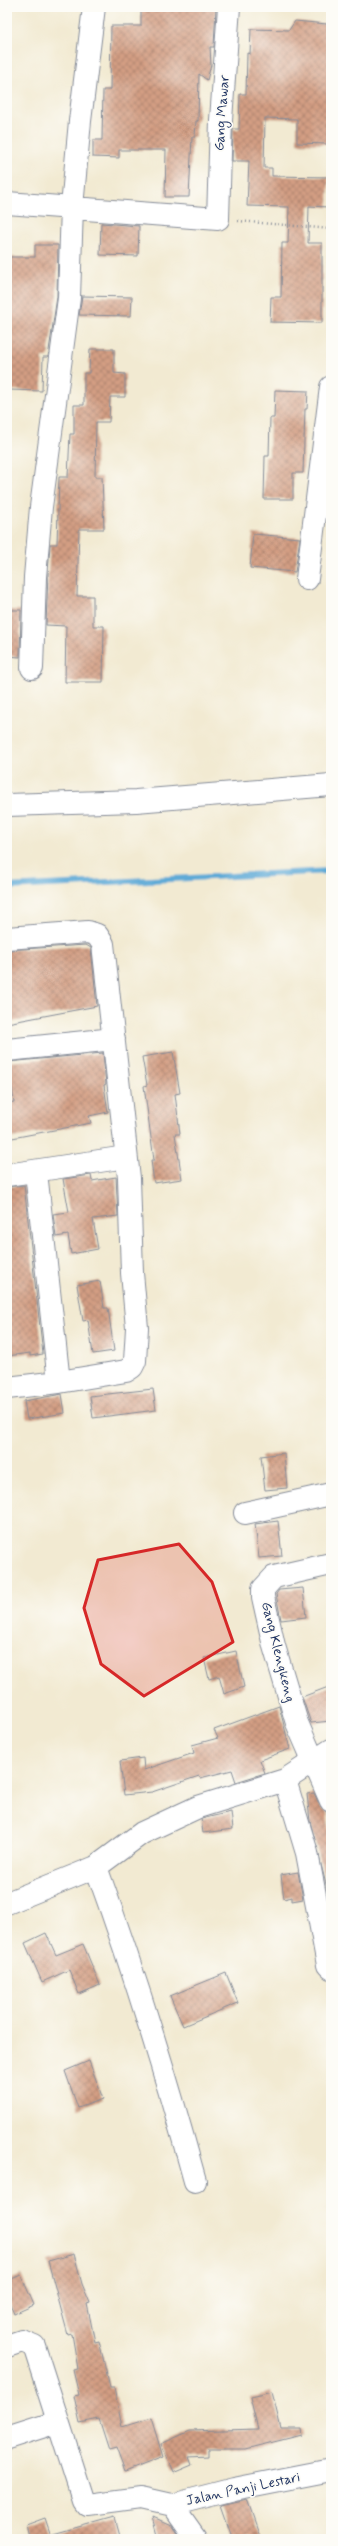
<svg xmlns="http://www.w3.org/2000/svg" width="338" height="2546" font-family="Mynerve,sans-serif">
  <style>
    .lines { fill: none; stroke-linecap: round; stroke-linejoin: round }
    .stream { stroke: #5faad7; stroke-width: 6 }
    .building { fill: url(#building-cross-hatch) }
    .street-casing { stroke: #868c98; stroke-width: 24 }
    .path { stroke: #868c98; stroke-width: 2.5; stroke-dasharray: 1 3; stroke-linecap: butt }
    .street { stroke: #fff; stroke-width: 22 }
    .marked { fill: #d62828; fill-opacity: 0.2; stroke: #d62828; stroke-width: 3; stroke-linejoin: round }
    .labels { text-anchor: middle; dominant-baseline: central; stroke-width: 3.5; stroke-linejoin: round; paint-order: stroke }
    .street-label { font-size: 14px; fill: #1b2f5e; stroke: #fdfcf7 }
  </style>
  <defs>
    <pattern id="building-cross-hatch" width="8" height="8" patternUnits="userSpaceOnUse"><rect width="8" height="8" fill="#d39e83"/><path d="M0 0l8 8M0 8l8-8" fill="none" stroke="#aa816e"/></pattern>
  </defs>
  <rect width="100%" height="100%" fill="#fdfcf7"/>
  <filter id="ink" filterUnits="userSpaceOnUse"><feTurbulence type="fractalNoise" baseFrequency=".025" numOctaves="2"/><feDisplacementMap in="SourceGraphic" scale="8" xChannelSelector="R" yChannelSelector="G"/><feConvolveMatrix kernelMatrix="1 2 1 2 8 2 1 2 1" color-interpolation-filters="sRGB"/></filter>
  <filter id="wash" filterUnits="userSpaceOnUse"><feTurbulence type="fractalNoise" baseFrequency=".012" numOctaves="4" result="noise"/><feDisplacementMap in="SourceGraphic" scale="16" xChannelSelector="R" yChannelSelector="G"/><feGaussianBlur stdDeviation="0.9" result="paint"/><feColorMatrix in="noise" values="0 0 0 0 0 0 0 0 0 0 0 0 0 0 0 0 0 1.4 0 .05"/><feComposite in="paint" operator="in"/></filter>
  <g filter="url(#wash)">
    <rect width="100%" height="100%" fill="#f2ead2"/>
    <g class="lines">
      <path class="stream" d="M7,887l324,-16"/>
    </g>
    <g id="blocks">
      <path class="building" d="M141,7h75l-2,40h-4l1,18 -4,15 -8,-6 -1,47h-2l-1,16h-3l-3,60h-24l1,-47h-47v8l-26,-1v-17h9l1,-50h7l1,-64h30z
        M295,21l32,3 4,10 -3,110 -31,-1v-24l-32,-1 -1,50h8v8l57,1 -1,30 -19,-1 -1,37h14v80l-52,-1 1,-25h10l1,-54h6l1,-36 -42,-1 2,-45h-17l1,-32h6l1,-35h6l1,-41 3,1 1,-25 38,1z
        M101,223l38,3 -1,30 -38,-1z
        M35,245h23l-1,52 -9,60h-5l-1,34 -33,-1 -2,-133h28z
        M82,296l50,1 -1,19 -52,-1z
        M90,349h24v24l11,1v23h-15l-1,25h-13l-1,55h7l2,52h-25l-2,67h16v30h11l-1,56h-38l1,-56 -20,-1 2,-51 2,-30h7l2,-67h9l2,-43h4v-29h10v-32h5z
        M275,390l33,1 -1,18h-2l-2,64h-10v26h-29l1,-43h4l1,-38h4z
        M253,534l47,4 -5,34 -45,-4z
        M7,610h14l-1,47 -13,-1z
        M86,945l5,3 6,58 -90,17v-73z
        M173,1052l7,41 -5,1 5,40h-5l7,45 -28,4 -3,-23h3l-10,-74 3,-1 -5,-28z
        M103,1053l3,31 -2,1 4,27 -19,4 2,7 -84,16v-36l7,-1 -6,-40z
        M91,1175l1,6 24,-4 2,39 -25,3 5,30 -27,5 -3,-19 -12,2 -3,-23 16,-2 -6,-33z
        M24,1185l19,169 -13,2v-3l-23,3v-169z
        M100,1281l4,27h4l6,43 -21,3 -5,-34 -5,1 -6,-36z
        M153,1389l3,21 -63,8 -3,-22z
        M62,1394l3,19 -38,6 -3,-18z
        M284,1453l3,35 -22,2 -4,-34z
        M278,1521l4,35 -23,2 -4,-34z
        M303,1588l3,29 -25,3 -5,-26 3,-4z
        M236,1651l8,36 -20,7 -5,-18 -10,3 -5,-21z
        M331,1686v35l-20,2 -9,-26z
        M279,1706l11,43 -30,11 5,13 -29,9 -4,-12 -32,8 -1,-2 -47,16 -28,3 -4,-34 23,-3 1,12 50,-17 -2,-8 26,-7 -4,-8z
        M314,1793l6,13 7,6 4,35v57l-21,-83 -3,-27z
        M231,1812l2,17 -30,4 -2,-14z
        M298,1872l5,27 -11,2v-4l-8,2 -3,-24z
        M46,1933l10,22 27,-11 17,41 -21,9 -10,-24 -27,12 -17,-39z
        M226,1973l12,30 -55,23 -13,-30z
        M89,2061l14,38 -25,9 -13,-37z
        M74,2254l8,30 8,19 -3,1 8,38 4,-1 11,46h4l8,40 29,-9 12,39 -38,15 -9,-24 -7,2 -10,-31 -19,4 -6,-27 5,-1 -6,-25 5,-1 -6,-35 -4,1 -20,-74z
        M21,2275l13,30 -20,9 -7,-17v-16z
        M272,2392l9,37h20l1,6 -57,14h-37v7l-19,1 3,8 -19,8 -12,-29 29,-13 68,-2 -8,-32z
        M247,2499l14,40h-28l-12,-34z
        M114,2517l6,22h-66l-1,-5z
        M153,2517l18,8 10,14h-22z
        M45,2518l7,21h-22l-4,-14z"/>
    </g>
  </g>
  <g filter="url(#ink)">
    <use href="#blocks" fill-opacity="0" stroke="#868c98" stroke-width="1"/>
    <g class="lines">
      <defs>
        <path id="street" d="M7,203l211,16 3,-99 8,-113
          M307,579l24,-192
          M32,668l3,-91 6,-70 28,-209 3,-91 8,-86 14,-114
          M7,805l129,-4 195,-16
          M7,938l81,-6 9,3 6,9 26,234 3,95 5,55 -2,33 -3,6 -6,4 -67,11 -52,6
          M7,1050l107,-11
          M36,1172l23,210
          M7,1175l119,-18
          M245,1513l86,-19
          M331,1564l-57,13 -11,12v8l11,49 23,77 34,78
          M285,1780l22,73 21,112 3,3
          M96,1867c38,104 70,208 99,314
          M7,1903l89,-36 46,-34 56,-26 87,-27 46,-30
          M7,2346l15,-5 12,5 49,153 5,6 53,-7 31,7 62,-16 97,-19
          M7,2438l50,-16
          M172,2505l24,34"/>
      </defs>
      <use href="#street" class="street-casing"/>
      <path class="path" d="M238,221l93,8"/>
      <use href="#street" class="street"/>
    </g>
  </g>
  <path class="marked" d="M179,1544l33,38 21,60 -89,54 -43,-32 -17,-56 14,-48z"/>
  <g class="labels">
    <g class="street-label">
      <text transform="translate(222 113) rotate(-86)">Gang Mawar</text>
      <text transform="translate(278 1652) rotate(76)">Gang Klengkeng</text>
      <text transform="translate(243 2489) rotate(-12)">Jalan Panji Lestari</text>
    </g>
  </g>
  <rect width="338" height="2546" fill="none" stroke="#fdfcf7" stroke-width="24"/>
</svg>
